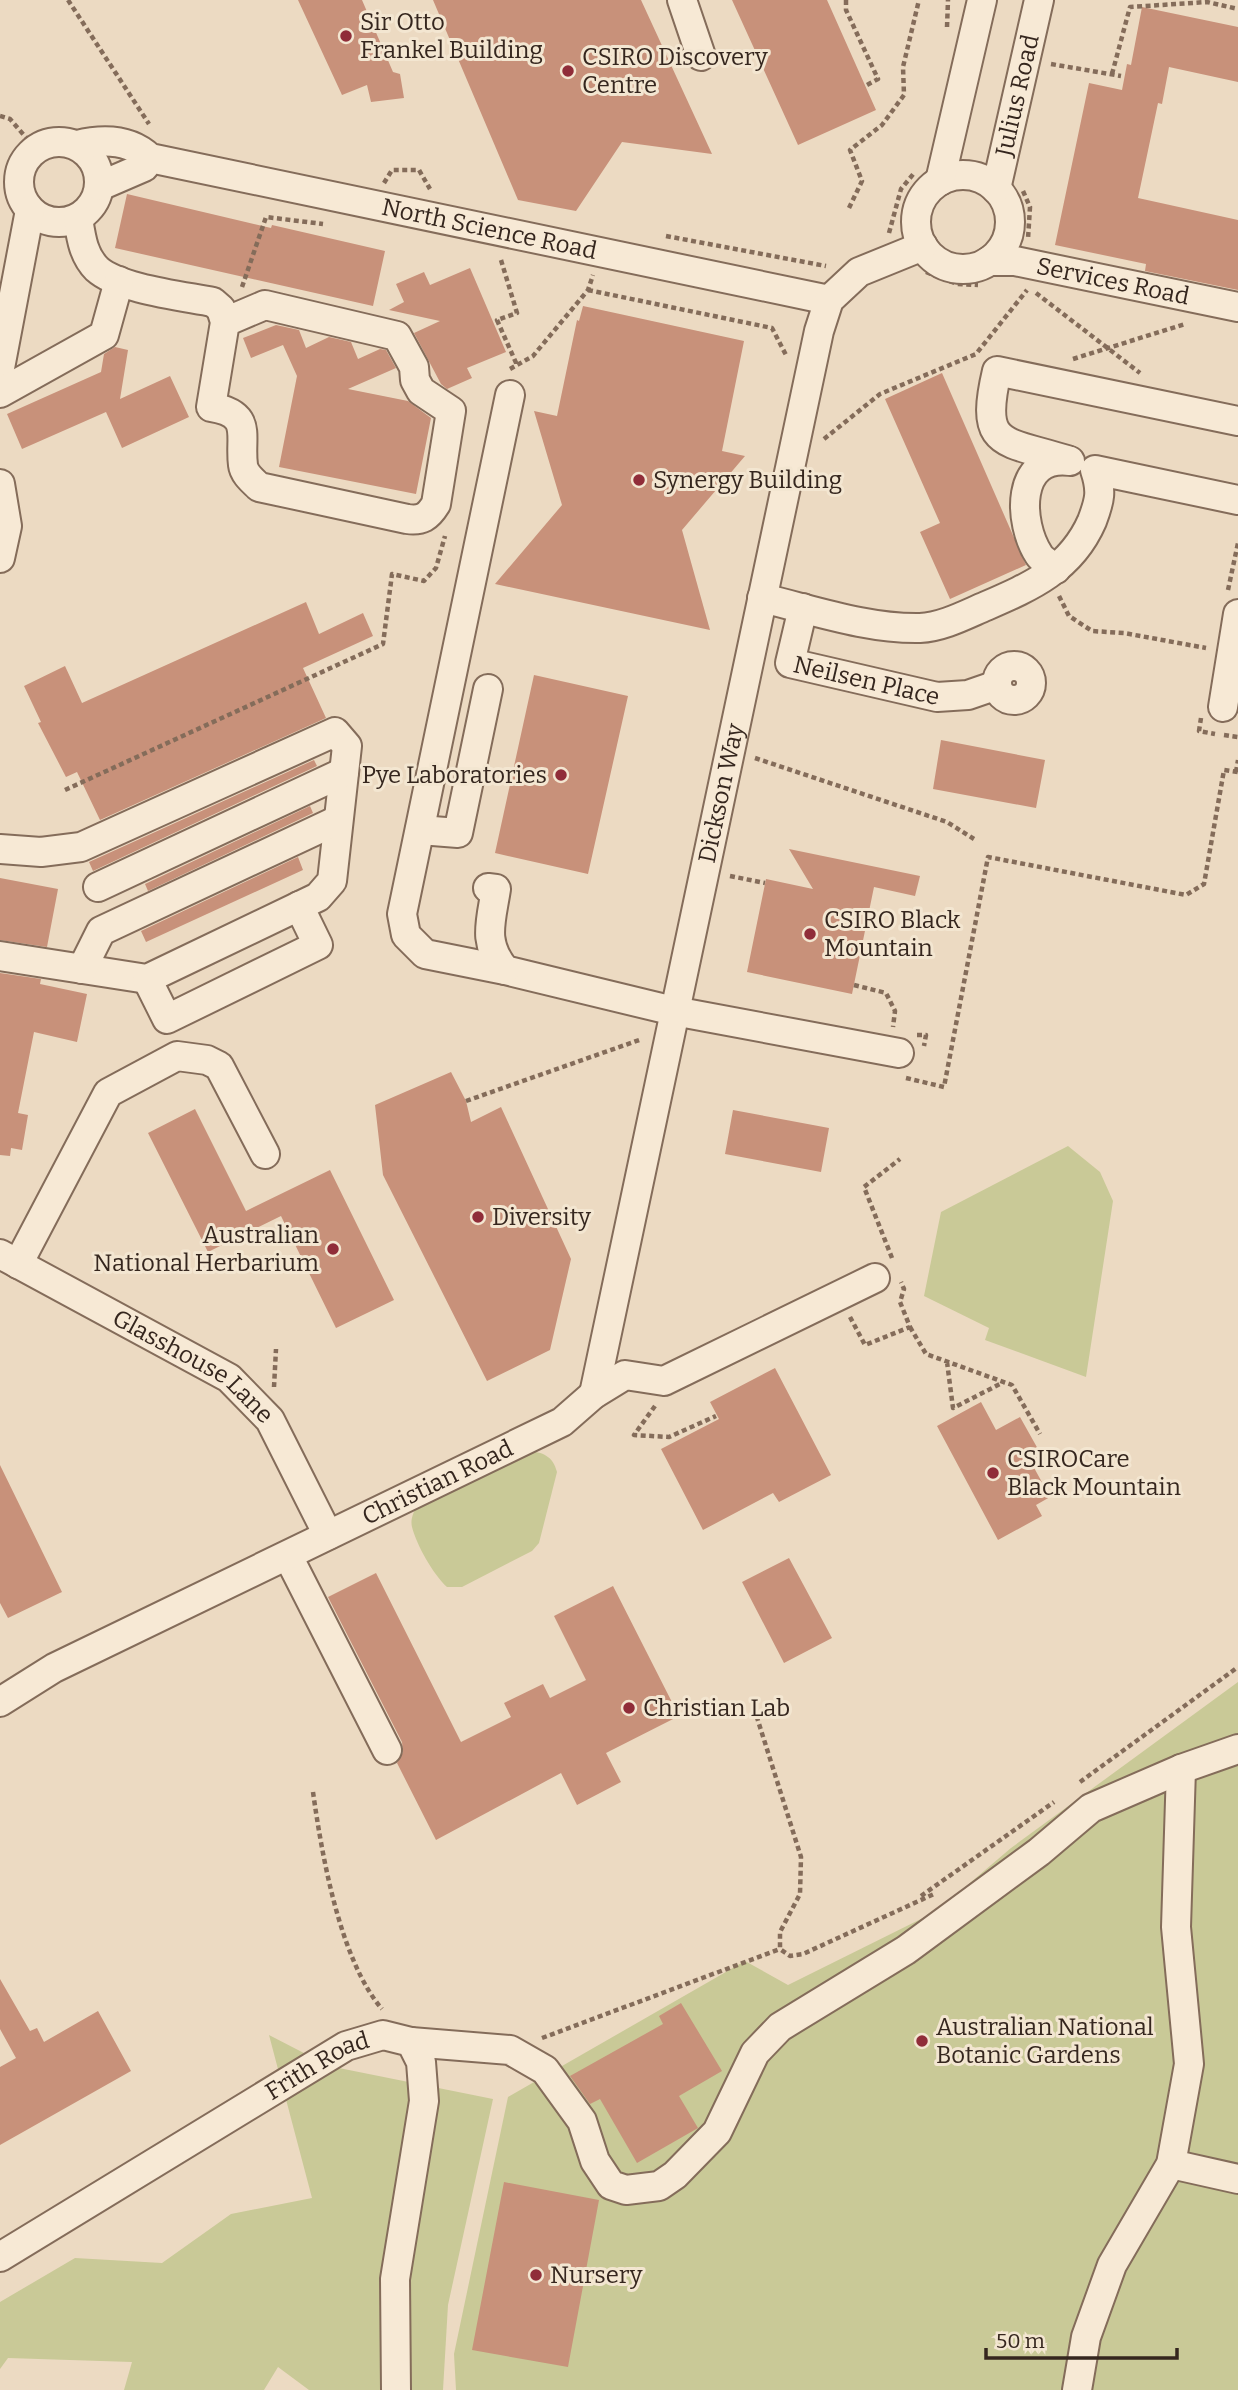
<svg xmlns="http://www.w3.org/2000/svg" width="1238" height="2390" font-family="Bitter,serif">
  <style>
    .green { fill: #c9c997 }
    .building { fill: #c8917a }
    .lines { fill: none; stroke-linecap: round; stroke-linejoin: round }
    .minor-casing { stroke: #846c5a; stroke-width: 32 }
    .path { stroke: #846c5a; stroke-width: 4.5; stroke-dasharray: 5 3.5; stroke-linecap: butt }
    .minor { stroke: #f7e9d5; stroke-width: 28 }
    .poi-dot { fill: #902d39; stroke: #f3e6d1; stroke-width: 2.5 }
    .labels { text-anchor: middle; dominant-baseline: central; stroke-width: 6; stroke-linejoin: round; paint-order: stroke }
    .poi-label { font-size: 24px; fill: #35261e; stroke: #f3e6d1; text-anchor: start }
    .street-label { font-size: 24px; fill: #35261e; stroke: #f3e6d1 }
  </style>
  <rect width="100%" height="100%" fill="#ecdac2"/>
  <path class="green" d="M1068,1146l32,26 13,29 -27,176 -101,-37 4,-12 -65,-32 17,-84z
    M527,1451c16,1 26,5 30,21l-18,71 -7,8 -70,36h-15c-14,-13 -30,-41 -35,-60 -2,-8 2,-15 5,-22z
    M1238,1682v708h-782l-2,-36 54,-257 237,-136 43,24 149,-74 74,-63z
    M269,2035l60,31 164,33 -45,206 -5,85h-31l-3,-6 -11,6h-89l-31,-23 -14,23h-140l8,-28 -124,-4 -8,11v-67l75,-44 87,5 69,-49 81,-16z"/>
  <path class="building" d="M298,0h64l31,72 7,2 4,24 -33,4 -4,-17 -25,10z
    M433,0h208l71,154 -90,-12 -46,69 -58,-11z
    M732,0h95l49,110 -78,35z
    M1142,7l96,20v55l-69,-15 -7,37 -4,-1 -20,95 100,22v70l-93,-19 1,-7 -91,-19 34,-162 33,7 5,-26 4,1z
    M127,194l144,34 1,-3 113,26 -12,55 -258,-58z
    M470,268l36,84 -39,16 5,10 -25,11 -6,-5 -27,-51 26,-12 -51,-11 15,-8 -8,-18 28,-12 6,13z
    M583,306l161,35 -22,110 23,5 -63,74 28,100 -215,-46 67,-79 -28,-94 23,5 20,-96 2,1z
    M276,325l23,5 7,18 23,-11 22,5 7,17 22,-10 6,1 10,18 -48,21 60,12 23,17 -15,76 -137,-27 18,-91 -14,-31 -32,13 -8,-20z
    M115,347l13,3 -8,49 50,-23 19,41 -67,31 -16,-36 -84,37 -15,-35 94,-42 3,-18z
    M942,373l84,192 -76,34 -30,-67 20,-9 -55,-124z
    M306,602l13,32 44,-21 10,23 -70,32 23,50 -226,102 -23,-48 -11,5 -28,-54 3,-1 -17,-36 41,-20 17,37z
    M534,675l94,21 -40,178 -93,-21z
    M941,740l104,20 -9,48 -103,-19z
    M314,760l3,6 -224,105 -4,-9z
    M310,806l3,7 -165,78 -3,-7z
    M789,849l131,27 -5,20 -41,-9 -22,107 -105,-22 19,-93 47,10z
    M298,857l5,13 -157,72 -5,-11z
    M0,878l58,11 -11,58 -47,-7z
    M0,973l41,6 -1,5 47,10 -10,48 -43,-10 -16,81 10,2 -6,35 -11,-2 -1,8 -10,-1z
    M451,1072l15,29 5,21 30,-15 70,152 -21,91 -63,31 -104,-206 -8,-70z
    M195,1109l51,102 84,-41 64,130 -58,28 -55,-112 -73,36 -60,-119z
    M733,1110l96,18 -8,44 -96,-18z
    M775,1368l56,107 -52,27 -6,-9 -70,37 -42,-81 58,-30 -9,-17z
    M981,1402l15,28 24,-13 23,41 -11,6 18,33 -14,8 6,11 -44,24 -61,-114z
    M0,1465l62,127 -54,26 -8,-15z
    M789,1558l43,80 -48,25 -42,-81z
    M376,1573l85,169 50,-25 -7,-14 39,-19 7,14 36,-18 -32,-64 59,-30 66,130 -73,37 15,29 -44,23 -16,-32 -125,67 -39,-77 6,-11 -1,-10 -74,-145z
    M0,1979l30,52 7,-3 7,14 54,-31 33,60 -131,74v-78l16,-9 -16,-29z
    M681,2003l41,68 -43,25 19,32 -61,35 -37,-64 -10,5 -20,-28 93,-52 -4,-8z
    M504,2182l95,18 -31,167 -96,-17z"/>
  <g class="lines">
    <defs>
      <g id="minor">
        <path d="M682,0l19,56"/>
        <circle cx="59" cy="182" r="40"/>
        <path id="s1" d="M77,145c25,-6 53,-6 73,13l679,142"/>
        <circle cx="963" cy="222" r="47"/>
        <path d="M940,181l42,-181"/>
        <path d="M100,186l44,-19 6,-9"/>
        <path id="s2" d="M996,189l43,-189"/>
        <path d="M78,218c3,19 5,37 19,51 22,20 86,27 116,33l8,7 4,13 -14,85c43,7 28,29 32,58 1,9 10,16 16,22l148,32c15,2 21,-2 29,-15l15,-93 -30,-20 -6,-11 -1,-13 -17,-31 -132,-31 -40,17"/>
        <path id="s3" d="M989,261h26l223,46"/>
        <path d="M0,368l30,-158"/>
        <path d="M0,393l104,-58 15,-54"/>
        <path d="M1067,460c-65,-20 -88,-12 -70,-89l241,50"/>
        <path d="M0,484l7,42 -7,32"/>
        <path d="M1056,569c-6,-5 -14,-9 -17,-14 -21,-32 -24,-101 31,-94"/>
        <path d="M762,598c51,12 105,31 158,30 23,-1 47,-14 66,-22 46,-20 85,-37 106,-85 8,-21 10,-30 3,-51l143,30"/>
        <path id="s4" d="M803,608l-13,55 147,34 31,-2 29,-10"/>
        <circle cx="1014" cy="683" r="17"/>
        <path d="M1223,707l15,-93"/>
        <path d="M420,830l38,3 30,-144"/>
        <path d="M0,849l41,3 40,-5 254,-115 12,14 -15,135 -14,16 -171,82 -147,-23"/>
        <path d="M98,887l246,-115"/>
        <path d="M488,888l8,1c-5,33 -14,53 9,81l169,41 225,42"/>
        <path d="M82,969l19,-38 237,-111"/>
        <path d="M505,970l-80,-16 -19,-19 -4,-21 108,-519"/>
        <path d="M147,979l20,40 151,-74 -19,-39"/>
        <path id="s5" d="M0,1254l229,124 41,42 58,115"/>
        <path d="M18,1264l90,-171 69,-37 30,4 12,6 46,88"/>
        <path id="s6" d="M594,1394l225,-1063 10,-31 30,-28 64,-26"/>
        <path d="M288,1556l99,194"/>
        <path id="s7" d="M0,1702l54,-34 508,-246 32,-28 31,-19 39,6 211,-103"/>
        <path d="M411,2042l99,8 35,20 37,51 13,40 16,24 15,5 33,-4 16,-11 42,-43 38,-79 25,-26 126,-77 133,-98 52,-44 90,-39 57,-20"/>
        <path d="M1171,2164l67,15"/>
        <path id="s8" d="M0,2257l346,-211 37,-11 28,7 10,20 3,39 -29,178 1,111"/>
        <path d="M1077,2390l9,-53 26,-72 59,-101 18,-100 -13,-137 5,-158"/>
      </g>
    </defs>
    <use href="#minor" class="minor-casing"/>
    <path class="path" d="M68,0l81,124
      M846,0v10l32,69 -13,7
      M947,27l1,-27
      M1051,64l70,12
      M1112,74l18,-67 77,-5 31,7
      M0,116l10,3 26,30
      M384,183l8,-13h27l11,19
      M1023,191l7,16 -2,32
      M849,208l13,-27 -12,-31 32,-25 22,-30 -1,-28 16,-67
      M889,233l12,-44 14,-17
      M666,236l160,30
      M501,260l16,53 -20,7 20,45
      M926,272l31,12 21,1
      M242,287l24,-70 57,7
      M588,290l184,38 15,29
      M1036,293l104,80
      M1073,359l112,-35
      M510,369l23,-13 55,-66 5,-15
      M824,439l56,-45 96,-40 51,-64
      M1228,590l10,-47
      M1059,596l10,20 23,15 32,2 82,15
      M1201,718l-2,13 16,3
      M1224,735l14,2
      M755,758l192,64 27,17
      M1236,772l2,-12
      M65,790l318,-146 9,-70 32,7 12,-13 9,-32
      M730,876l35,7
      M854,985l32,8 9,18 -2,16
      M917,1035h9l-2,11
      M906,1078l38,9 44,-230 198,38 18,-11 20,-114 14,2
      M466,1101l176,-62
      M892,1258l-28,-71 36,-28
      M850,1317l15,28 45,-18 -10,-25 4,-13 -3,-7
      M910,1327l16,27 86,31 28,49
      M947,1362l6,46 51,-26
      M274,1387l2,-38
      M655,1406l-21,29 35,2 47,-21
      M754,1708l47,149 -1,37 -20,38v17l10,7 13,-2 131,-60
      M1080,1782l158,-115
      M313,1792c9,64 27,168 69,217
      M921,1896l133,-94
      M542,2038l238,-89"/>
    <use href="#minor" class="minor"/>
  </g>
  <g class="poi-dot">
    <circle cx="346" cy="36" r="7"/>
    <circle cx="568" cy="71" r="7"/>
    <circle cx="639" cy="480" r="7"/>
    <circle cx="561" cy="775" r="7"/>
    <circle cx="810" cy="934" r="7"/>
    <circle cx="478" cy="1217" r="7"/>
    <circle cx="333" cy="1249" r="7"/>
    <circle cx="993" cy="1473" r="7"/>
    <circle cx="629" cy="1708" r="7"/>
    <circle cx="922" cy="2041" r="7"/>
    <circle cx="536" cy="2275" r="7"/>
  </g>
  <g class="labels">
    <g class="poi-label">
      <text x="360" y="22">Sir Otto<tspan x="360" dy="28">Frankel Building</tspan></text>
      <text x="582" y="57">CSIRO Discovery<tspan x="582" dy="28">Centre</tspan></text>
      <text x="653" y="480">Synergy Building</text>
      <text x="547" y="775" text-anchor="end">Pye Laboratories</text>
      <text x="824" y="920">CSIRO Black<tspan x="824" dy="28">Mountain</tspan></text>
      <text x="492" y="1217">Diversity</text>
      <text x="319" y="1235" text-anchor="end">Australian<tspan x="319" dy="28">National Herbarium</tspan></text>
      <text x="1007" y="1459">CSIROCare<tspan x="1007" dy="28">Black Mountain</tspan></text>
      <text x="643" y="1708">Christian Lab</text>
      <text x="936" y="2027">Australian National<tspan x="936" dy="28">Botanic Gardens</tspan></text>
      <text x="550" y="2275">Nursery</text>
    </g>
    <g class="street-label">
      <text stroke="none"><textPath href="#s2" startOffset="96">Julius Road</textPath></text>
      <text stroke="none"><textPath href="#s1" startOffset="424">North Science Road</textPath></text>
      <text stroke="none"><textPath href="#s3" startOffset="126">Services Road</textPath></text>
      <text stroke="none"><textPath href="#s4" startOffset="135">Neilsen Place</textPath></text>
      <text stroke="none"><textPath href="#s6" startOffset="614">Dickson Way</textPath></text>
      <text stroke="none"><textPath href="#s5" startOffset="224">Glasshouse Lane</textPath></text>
      <text stroke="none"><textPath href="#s7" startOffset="490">Christian Road</textPath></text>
      <text stroke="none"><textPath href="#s8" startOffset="371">Frith Road</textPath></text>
    </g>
  </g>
  <path d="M986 2348v10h191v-10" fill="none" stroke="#35261e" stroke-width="3.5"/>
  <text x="996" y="2348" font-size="21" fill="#35261e" stroke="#f3e6d1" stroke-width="5" paint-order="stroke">50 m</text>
</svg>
